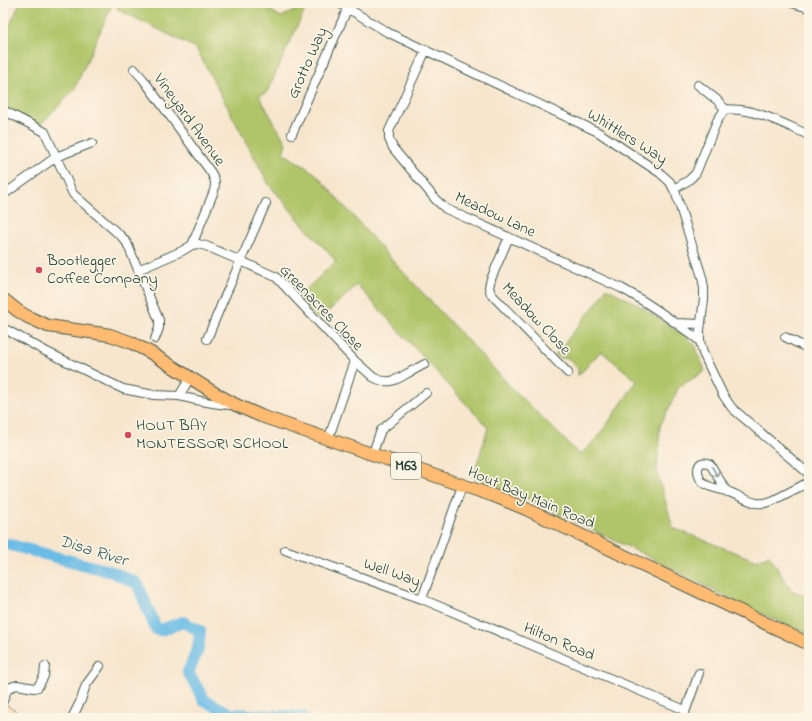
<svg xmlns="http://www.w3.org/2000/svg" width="812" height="721" font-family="'Indie Flower',sans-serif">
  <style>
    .green { fill: #b0c569; stroke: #68814e }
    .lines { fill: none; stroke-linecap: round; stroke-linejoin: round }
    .river { stroke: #6bbce6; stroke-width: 12 }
    .street-casing { stroke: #3f564b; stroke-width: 10 }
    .secondary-casing { stroke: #3f564b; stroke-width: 12 }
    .primary-casing { stroke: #3f564b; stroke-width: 14 }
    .street { stroke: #fff; stroke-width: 8 }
    .secondary { stroke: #ffe4c6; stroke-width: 11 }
    .primary { stroke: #febb71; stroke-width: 12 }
    .oneway { stroke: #8f9e9a }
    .poi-dot { fill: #d1495b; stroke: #fcf5e5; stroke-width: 1.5 }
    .labels { text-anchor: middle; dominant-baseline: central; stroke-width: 3.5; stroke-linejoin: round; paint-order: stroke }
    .shield { fill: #fcf5e5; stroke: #617469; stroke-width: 1 }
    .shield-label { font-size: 15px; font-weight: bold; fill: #1f3d34 }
    .street-label { font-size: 16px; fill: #1f3d34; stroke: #fcf5e5 }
    .poi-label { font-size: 16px; fill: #1f3d34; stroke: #fcf5e5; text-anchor: start }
    .water-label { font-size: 17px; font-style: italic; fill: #325d60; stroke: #fcf5e5 }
  </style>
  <rect width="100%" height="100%" fill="#fcf5e5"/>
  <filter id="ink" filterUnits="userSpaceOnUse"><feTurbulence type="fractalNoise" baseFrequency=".025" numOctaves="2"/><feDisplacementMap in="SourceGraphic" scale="8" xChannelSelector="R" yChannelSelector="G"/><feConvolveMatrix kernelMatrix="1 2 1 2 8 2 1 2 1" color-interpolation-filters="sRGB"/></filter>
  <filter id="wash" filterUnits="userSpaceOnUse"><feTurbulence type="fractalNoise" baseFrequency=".012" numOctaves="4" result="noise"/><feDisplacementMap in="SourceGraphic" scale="16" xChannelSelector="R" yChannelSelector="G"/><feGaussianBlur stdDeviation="0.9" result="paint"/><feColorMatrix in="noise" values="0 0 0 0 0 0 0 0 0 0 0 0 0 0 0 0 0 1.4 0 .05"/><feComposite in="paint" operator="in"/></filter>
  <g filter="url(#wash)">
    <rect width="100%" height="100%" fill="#f7e6ce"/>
    <path class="green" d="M20,3h93l-39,87 -37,38 -34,-17v-71z
      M119,3h140l22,14 20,-9 3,-5h4l-41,89 -8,4 27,47 -3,10 32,20 76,86 120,128 69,68 19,-19 38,-55 -36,-30 -23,25v-7l-4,-5 -6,-6h-7l-6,-3 45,-56 6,-11 31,16 50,33 8,8 10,26 -26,16 -19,39 -3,46 16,56 84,33 12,-6 22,35 18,7v37l-59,-25 -109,-56 -117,-56 -51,-20 15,-49 -131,-143 -38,35 -22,-22 39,-37 -32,-35 -36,-43 -72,-135 -79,-39z"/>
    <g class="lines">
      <path class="river" d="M3,543l109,29 25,11 19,46 5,1 22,-8 17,9 -2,18 -10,23 16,28 27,14 71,3 2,1"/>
    </g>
  </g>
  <g filter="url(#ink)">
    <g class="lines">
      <defs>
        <path id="street" d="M339,3l48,29 211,100 62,41 10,9 6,12 26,83 2,11v11l-4,31v11l3,12 20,42 9,13 77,66
          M792,3l17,5
          M426,50l-37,81v8l4,9 43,52 10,9 7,3 168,76c28,15 54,34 79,53
          M134,69l9,10 67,92c5,8 6,11 4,20l-22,54 -10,6 -44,19
          M698,85l19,15 8,9
          M725,109c5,1 11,0 16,1 23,3 47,16 68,25
          M3,110l42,22 28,62 49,43 5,6 32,77v8l-4,11
          M292,134l58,-131
          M674,189l15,-9 7,-7 21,-52 8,-12
          M3,195l53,-38 36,-14
          M509,237l-18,42 -2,8 2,7 77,79
          M192,245l6,-1 8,2 35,15 35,16 79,84 -27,79
          M676,323l25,1
          M3,328l44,24 76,37 31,6 25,1 11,-18
          M785,337l24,12
          M207,339l15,-36 44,-100
          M355,361l18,16c14,8 22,4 35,-4 6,-3 11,-6 17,-9
          M179,396c18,4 36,9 54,9
          M372,455l9,-25 45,-37
          M727,492l-17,-28c-14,-7 -15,11 -7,19 7,5 16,6 24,8 10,4 19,9 29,12 6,1 11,0 16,-2l37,-19
          M285,550l137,49 263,111
          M422,599l40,-113
          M3,701l4,-11 4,-3 6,-2 17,3 4,-1 6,-11 1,-10
          M72,718l9,-18 5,-15 14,-19
          M683,718l16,-45"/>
        <path id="secondary" d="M3,710l13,8"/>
        <path id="primary" d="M3,299l15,12 10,6 20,9 62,9 20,7 21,11 65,41 20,11 25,11 236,81 29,12 283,135"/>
      </defs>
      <use href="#street" class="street-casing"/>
      <use href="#secondary" class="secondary-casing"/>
      <use href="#primary" class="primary-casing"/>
      <use href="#street" class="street"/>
      <use href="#secondary" class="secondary"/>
      <use href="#primary" class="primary"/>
    </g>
    <defs><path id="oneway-shaft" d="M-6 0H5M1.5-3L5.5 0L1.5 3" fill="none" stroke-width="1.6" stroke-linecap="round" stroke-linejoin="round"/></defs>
    <use class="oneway" href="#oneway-shaft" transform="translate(715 472) rotate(61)"/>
  </g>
  <g class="poi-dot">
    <circle cx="39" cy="270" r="4"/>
    <circle cx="128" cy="435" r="4"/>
  </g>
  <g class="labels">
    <rect class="shield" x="391" y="453" width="30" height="26" rx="3"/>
    <g class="shield-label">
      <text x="406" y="466">M63</text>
    </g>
    <g class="street-label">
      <text transform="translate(308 63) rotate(-66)">Grotto Way</text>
      <text transform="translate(189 120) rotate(54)">Vineyard Avenue</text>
      <text transform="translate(627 137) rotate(32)">Whittlers Way</text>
      <text transform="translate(495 215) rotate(25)">Meadow Lane</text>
      <text transform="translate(321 308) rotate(46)">Greenacres Close</text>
      <text transform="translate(536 319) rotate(47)">Meadow Close</text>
      <text transform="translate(531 498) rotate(23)">Hout Bay Main Road</text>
      <text transform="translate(392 573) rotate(19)">Well Way</text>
      <text transform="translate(559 642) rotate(23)">Hilton Road</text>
    </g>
    <g class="poi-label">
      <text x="47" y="261">Bootlegger<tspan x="47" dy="18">Coffee Company</tspan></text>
      <text x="136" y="426">HOUT BAY<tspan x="136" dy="18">MONTESSORI SCHOOL</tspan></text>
    </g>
    <g class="water-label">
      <text transform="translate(93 551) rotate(17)">Disa River</text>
    </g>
  </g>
  <rect width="812" height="721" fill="none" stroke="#fcf5e5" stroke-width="16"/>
</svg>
